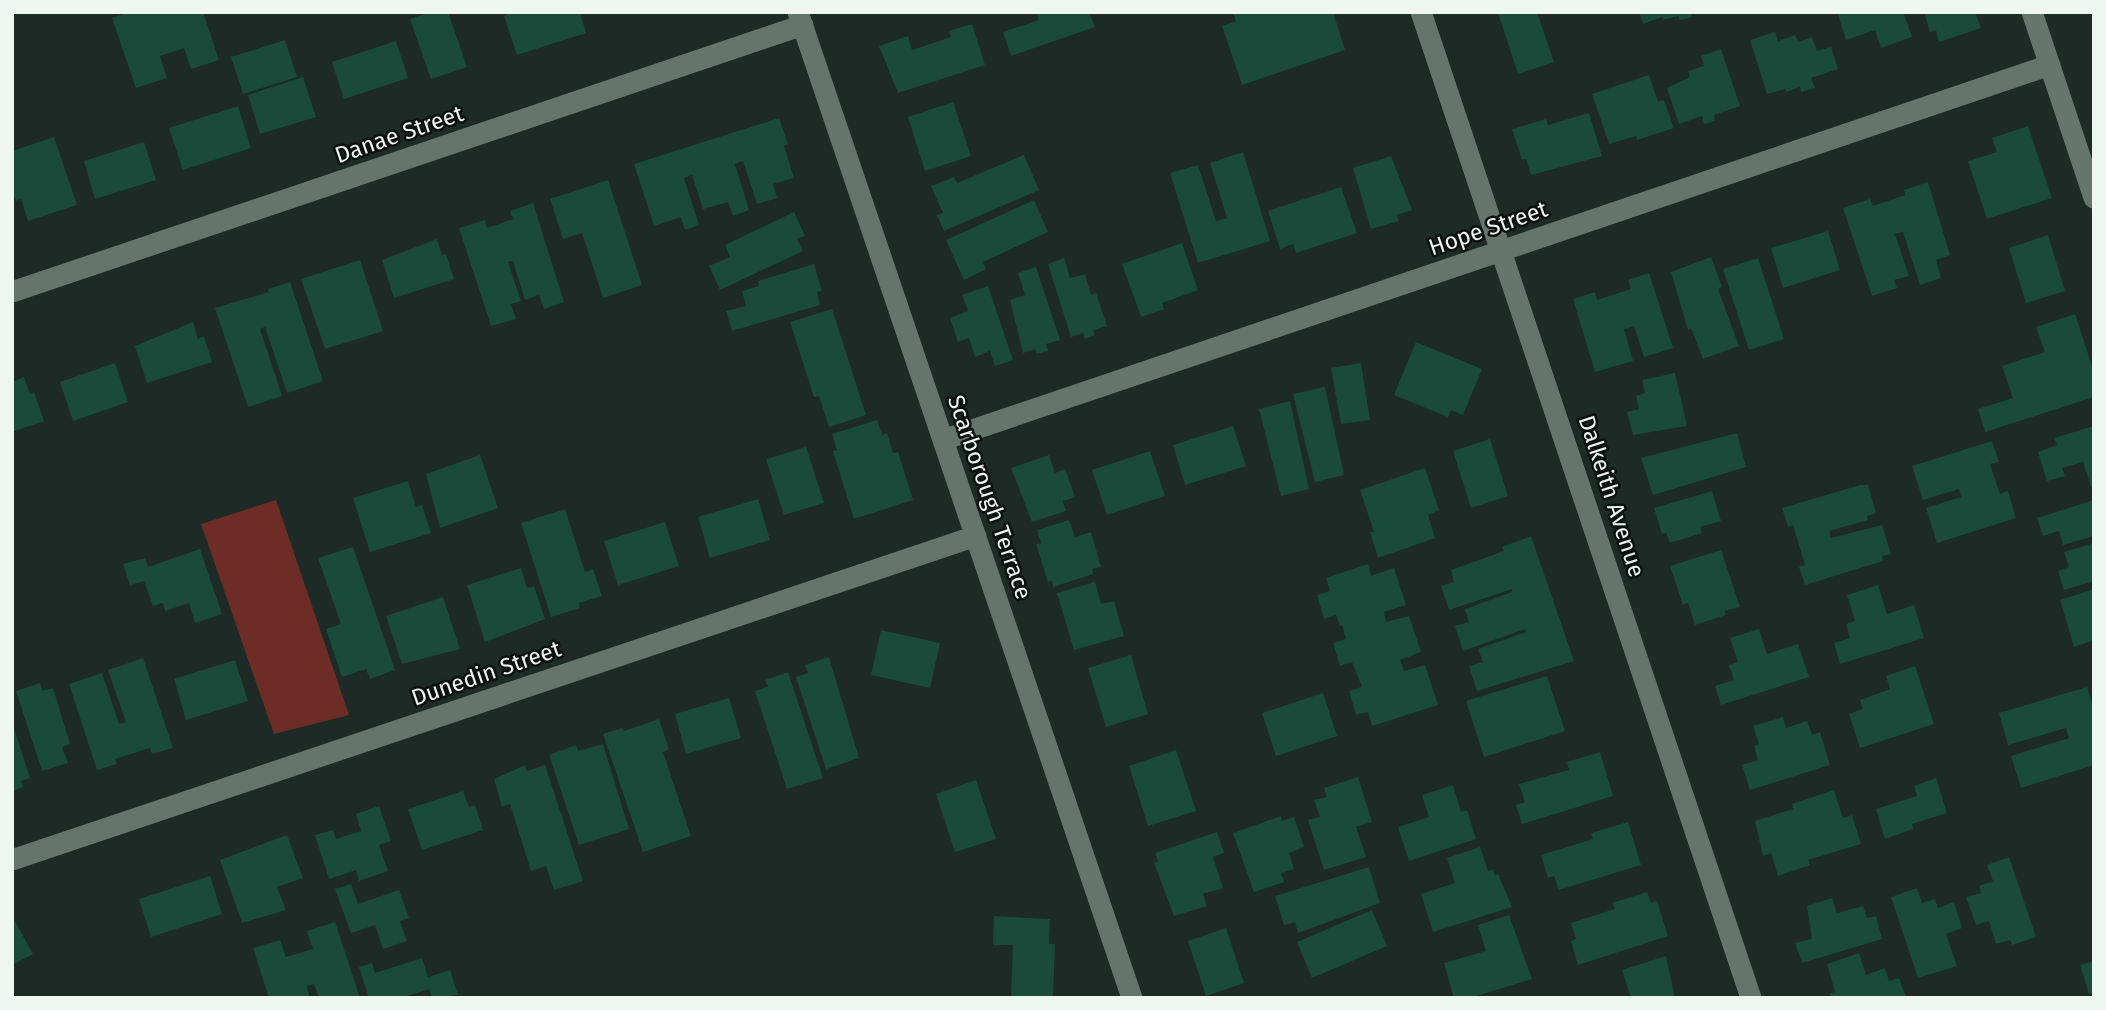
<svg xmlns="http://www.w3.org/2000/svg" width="2106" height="1010" font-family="'Fira Sans',sans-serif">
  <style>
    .green { fill: #6d2d26 }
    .building { fill: #1a4a3a }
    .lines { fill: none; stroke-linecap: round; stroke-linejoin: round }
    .minor { stroke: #65746d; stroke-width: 21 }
    .labels { text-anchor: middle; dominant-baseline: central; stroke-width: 5; stroke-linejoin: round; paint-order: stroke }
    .street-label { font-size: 23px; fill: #eef6f2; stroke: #0b110f }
  </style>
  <rect width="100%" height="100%" fill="#1d2a25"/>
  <path class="green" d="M276,500l73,215 -75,19 -73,-210z"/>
  <path class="building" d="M129,12h74l16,48 -28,9 -7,-21 -24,8 7,22 -31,10 -24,-70z
    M430,12h18l19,55 -36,12 -21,-60z
    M515,12h65l6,21 -69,22 -13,-39z
    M1036,12h53l6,15 -84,29 -8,-24 36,-12z
    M1233,12h100l12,38 -103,35 -20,-59 14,-5z
    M1537,12l17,50 -36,12 -20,-61z
    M1639,12h52l1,5 -12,3 -2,-4 -15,4 -1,-3 -19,7z
    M1837,12h66l9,25 -31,11 -6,-18 -29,10z
    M1924,12h51l6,16 -42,14 -3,-12 -6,2z
    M972,24l13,41 -87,28 -19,-47 29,-10 4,14 39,-13 -2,-6z
    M1775,32l3,9 17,-6 3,7 14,-5 5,14 14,-4 7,22 -27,9 4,10 -14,4 -1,-5 -14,5 -1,-3 -18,5 -17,-54z
    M285,40l12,37 -54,17 -12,-37z
    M396,41l12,37 -64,21 -12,-37z
    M1721,49l19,57 -26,9 1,6 -11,3 -2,-8 -23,8 -12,-36 23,-11 -2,-6 16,-5 -3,-10z
    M1649,75l9,27 6,-2 10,28 -37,12 -1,-4 -27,8 -17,-50z
    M303,77l13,40 -56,17 -12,-39z
    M953,102l18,54 -46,15 -17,-54z
    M238,106l13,42 -68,22 -14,-42z
    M1589,113l13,43 -71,19 -5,-16 -4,1 -10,-31 34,-10 2,6z
    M779,118l9,26 -4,2 10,32 -21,6 4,14 -20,6 -14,-43 -8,3 14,46 -16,6 -5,-14 -25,7 -11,-34 -8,3 15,47 -14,5 -4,-13 -27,9 -20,-62z
    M2028,126l24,72 -65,21 -19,-58 29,-9 -5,-14z
    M54,137l23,68 -49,16 -7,-22 -5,2 -4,-11v-39z
    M144,142l12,38 -61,19 -11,-38z
    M1243,152l27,89 -72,22 -28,-90 28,-8 18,56 11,-3 -17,-55z
    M1024,155l15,35 -95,41 -7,-16 6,-2 -12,-27 23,-9 3,6z
    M1391,156l21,54 -16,5 3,6 -28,8 -18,-61z
    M608,180l34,105 -39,13 -21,-65 -19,6 -13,-40z
    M1928,182l22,73 -14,5 5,18 -21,7 -17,-53 -8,2 14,42 -15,4 3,8 -25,8 -29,-88 27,-9 3,7 32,-11 -1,-5z
    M1341,187l16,46 -61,20 -3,-9 -13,5 -12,-38z
    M1034,200l14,32 -65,30 3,7 -22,11 -18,-40z
    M533,203l31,99 -20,7 -5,-14 -14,5 -12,-39 -5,1 13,39 -10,3 5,15 -25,7 -32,-98 26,-8 2,8 12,-4 14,-5 -3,-8z
    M794,212l11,24 -8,3 6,12 -83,39 -11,-24 21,-9 -5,-12z
    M1828,231l12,39 -57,18 -12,-40z
    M2048,235l17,56 -39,12 -17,-55z
    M437,239l5,16 4,-1 8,25 -60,19 -12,-38z
    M1182,243l16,47 -36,13 2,6 -23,8 -19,-53z
    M1711,257l11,30 -4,2 21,57 -36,13 -12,-31 -3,2 -17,-58z
    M1064,258l6,20 15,-4 6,21 5,-2 11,33 -14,4 2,5 -10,4 -2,-6 -12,4 -23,-73z
    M1758,258l26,81 -35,11 -26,-81z
    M360,260l23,71 -58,18 -24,-70z
    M814,264l8,27 -5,1 3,13 -88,26 -6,-20 20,-5 -4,-15 17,-5 -1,-5z
    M1036,267l24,73 -14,4 2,7 -11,3 -2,-5 -12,4 -13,-53 15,-5 -7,-22z
    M1649,273l24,75 -29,9 -10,-31 -6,2 -4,1 9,32 -38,11 -22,-73 22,-7 2,8 34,-11 -3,-9z
    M290,282l33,99 -36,12 -22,-66 -5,2 22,67 -34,11 -33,-99 54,-16 -1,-3z
    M988,286l25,74 -18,6 -5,-15 -15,6 -6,-19 -11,4 -8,-24 18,-7 -6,-16z
    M832,309l34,106 -37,12 -10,-31 -5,1 -24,-75z
    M2075,314l19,58v25l-109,35 -7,-23 35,-11 -11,-32 43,-14 -9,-25z
    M193,322l5,17 6,-3 8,26 -65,21 -12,-37z
    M1416,342l66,27 -19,46 -12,-5 -3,7 -54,-22z
    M115,363l13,39 -55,19 -13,-39z
    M1361,363l9,57 -29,4 -10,-56z
    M1675,373l12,53 -54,9 -6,-23 12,-3 -3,-13 9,-3 -3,-13z
    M24,377l6,17 4,-2 10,29 -32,11v-50z
    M1325,387l19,88 -29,7 -22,-88z
    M1290,401l19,88 -28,7 -22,-87z
    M877,420l5,15 5,-2 6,20 5,-1 15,48 -59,19 -21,-68 4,-1 -5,-16z
    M1233,426l13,40 -61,19 -12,-40z
    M2094,426v60l-3,1 -8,-25 -21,6 3,8 -18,5 -9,-29 19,-7 -3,-7z
    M1737,433l9,34 -93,28 -12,-37z
    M1490,439l18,57 -37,12 -18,-57z
    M1992,441l7,21 -9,2 10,30 8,-3 8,27 -79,25 -11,-35 35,-11 -2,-8 -36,11 -11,-34z
    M806,447l18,56 -40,12 -18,-56z
    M1150,451l15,45 -58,19 -15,-45z
    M480,455l18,53 -58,20 -14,-54z
    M1049,455l6,18 10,-4 10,28 -12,4 3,10 -34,11 -21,-54z
    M1425,468l14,42 -11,5 7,23 -57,20 -8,-26h4l-14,-42z
    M408,481l8,26 6,-2 9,28 -61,19 -17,-54z
    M1860,485h8l8,28 -9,3 1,4 -39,11 2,7 51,-13 9,29 -9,2 1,5 -78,24 -6,-18 6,-2 -12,-40 -5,2 -6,-19z
    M1712,491l9,30 -21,6 2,6 -32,10 -4,-10 -4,1 -8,-26z
    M758,499l12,41 -60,18 -12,-41z
    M2094,500v36l-31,9 -4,-14 -16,5 -6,-18z
    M565,509l20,63 8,-3 9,27 -23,7 1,5 -29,9 -30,-94z
    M1069,520l6,17 16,-5 10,35 -9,2 1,5 -40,13 -1,-6 -4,1 -12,-38 5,-1 -4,-13z
    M665,522l14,44 -61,19 -14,-44z
    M1531,536l43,125 -97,30 -8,-25 14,-4 -5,-13 48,-17 -1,-3 -62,22 -8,-25 14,-4 -4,-13 47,-17v-3l-63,21 -8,-24 13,-4 -3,-12 53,-19 -2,-4z
    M2094,543v38l-30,9 -6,-19 11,-4 -5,-15z
    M353,547l42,123 -25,9 -4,-10 -24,8 -16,-48 15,-5 -23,-66z
    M200,549l22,65 -27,9 -6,-20 -24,8 -2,-8 -10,3 -9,-25 -14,4 -7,-21 22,-6 3,9z
    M1721,550l19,57 -16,4 2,4 -31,10 -7,-22 -5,2 -13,-39z
    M1368,564l3,12 23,-8 12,37 -22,7 2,10 23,-6 12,36 -21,8 4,11 21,-6 13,40 -66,21 -4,-14 -12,3 -7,-24 13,-4 -10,-25 -12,4 -7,-23 13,-4 -4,-14 -2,1 -4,-11 -12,4 -7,-24 13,-4 -4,-13z
    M521,568l6,20 7,-2 11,33 -60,23 -18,-57z
    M1095,582l6,22 13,-3 10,35 -50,14 -17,-57z
    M1878,585l9,29 27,-9 10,33 -84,26 -6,-21 16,-5 -4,-14 9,-3 -8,-26z
    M2094,589v51l-20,7 -14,-47z
    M443,597l17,52 -58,15 -16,-48z
    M1759,629l8,25 31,-10 11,33 -88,28 -6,-19 19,-6 -5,-15 9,-3 -8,-24z
    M881,630l59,13 -10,45 -59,-13z
    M1131,655l17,59 -42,13 -18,-59z
    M829,657l30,101 -33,11 -30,-92 12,-4 -3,-8z
    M143,658l30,90 -21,6 -2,-6 -35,11 2,5 -20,6 -28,-86 33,-11 17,51 7,-2 -18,-52z
    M235,660l13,41 -62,19 -12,-41z
    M1915,666l19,58 -74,24 -11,-34 14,-5 -3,-9 30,-11 -4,-13z
    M788,672l35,106 -36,11 -32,-98 13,-4 -3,-7z
    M1547,676l18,55 -81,26 -18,-56z
    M40,683l2,8 11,-3 17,56 -8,3 6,16 -26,8 -26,-80z
    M2087,687l7,21v57l-73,23 -10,-32 58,-18 -3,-10 -58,17 -9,-32z
    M1323,693l14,43 -61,20 -14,-43z
    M729,698l12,40 -55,16 -11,-40z
    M1783,717l3,11 21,-7 5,14 8,-3 10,33 -80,25 -8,-25 16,-5 -4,-14 5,-2 -6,-18z
    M659,719l10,30 -6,3 28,84 -48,16 -40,-118 19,-6 2,3z
    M13,725l17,53 -9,3 2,6 -11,4z
    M603,744l26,85 -50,16 -30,-90 27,-10 2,6z
    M1176,750l20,61 -48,15 -19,-60z
    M1600,752l13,44 -91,28 -6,-19 9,-3 -6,-18 50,-14 -2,-8z
    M525,765l2,6 18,-6 38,116 -29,9 -8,-24 -15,5 -21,-67 -8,3 -8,-28z
    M1358,777l14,45 -16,5 10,30 -42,13 -16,-50 12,-3 -6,-17 13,-3 -3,-9z
    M1936,778l11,35 -35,11 1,5 -28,10 -9,-30 41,-13 -3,-10z
    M976,780l20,59 -41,13 -19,-58z
    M1453,785l8,27 6,-2 9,29 -67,22 -11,-34 31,-10 -7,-22z
    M1834,790l9,28 9,-3 9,29 -53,16 2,5 -32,11 -7,-23 -8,3 -8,-35 38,-12 -1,-5z
    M463,791l6,16 6,-2 8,25 -61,20 -14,-41z
    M379,806l12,35 -12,4 9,26 -29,10 -3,-11 -27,9 -14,-44 18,-5 3,9 25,-8 -5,-17z
    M1281,816l1,5 12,-4 10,30 -15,6 5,16 -13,4 3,9 -30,10 -21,-59z
    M1628,822l13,43 -82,25 -5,-14 -6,2 -7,-23 52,-16 -2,-6z
    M1217,832l7,21 -11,4 10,31 -20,6 4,12 -33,10 -20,-53 4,-2 -3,-8z
    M287,835l16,43 -26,9 9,23 -44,13 -22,-63z
    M1480,847l8,24 5,-2 2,7 3,-2 14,33 -79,25 -12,-38 34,-11 -8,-25z
    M2009,857l27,80 -24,8 -2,-5 -14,4 -7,-23 -13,4 -10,-28 15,-4 -2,-7 14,-5 -6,-16z
    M1369,867l11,36 -82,30 -3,-11 -11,3 -9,-29z
    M210,876l12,38 -71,23 -12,-38z
    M351,884l7,20 41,-14 10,28 -9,3 7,20 -24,8 -8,-24 -24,8 -16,-44z
    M1917,888l5,15 13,-4 3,9 16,-6 8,26 -16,6 11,32 -39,12 -27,-81z
    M1647,892l4,11 6,-2 11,35 -90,29 -7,-24 5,-2 -5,-16 44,-14 -3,-6z
    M1832,898l5,15 26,-7 4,12 9,-2 6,23 -80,24 -7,-20 17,-4 -5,-33z
    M1372,910l15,36 -75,32 -15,-36z
    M1509,915l23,64 -62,19h-16l-10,-35 42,-12 -8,-26z
    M12,916l21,38 -21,11z
    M994,916l56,3 -1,25h6l-2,54h-42l2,-53h-20z
    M335,922l25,76h-41l-5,-14 -7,2 3,12h-41l-16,-50 27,-8 6,17 27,-8 -6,-18z
    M1226,928l18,55 -38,13 -18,-55z
    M1859,953l7,22 19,-7 4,13 10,-3 7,20h-75l-1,-5 5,-1 -8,-28z
    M1666,956l9,42h-44l-9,-28z
    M422,958l6,19 22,-7 8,25 -26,3 -3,-9 -28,9h-32l-10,-31 13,-4 3,10z
    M2094,961v31l-5,2 -9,-29z"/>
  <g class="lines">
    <path class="minor" d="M798,12l334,986
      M1421,12l330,986
      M2032,12l62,186
      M12,292l791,-267
      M943,440l1107,-375
      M12,860l964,-324"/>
  </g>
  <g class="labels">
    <g class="street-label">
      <text transform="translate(399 134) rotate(-19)">Danae Street</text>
      <text transform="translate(1488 228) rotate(-19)">Hope Street</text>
      <text transform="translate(1612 496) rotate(72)">Dalkeith Avenue</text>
      <text transform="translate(990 497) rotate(71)">Scarborough Terrace</text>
      <text transform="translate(486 673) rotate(-19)">Dunedin Street</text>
    </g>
  </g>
  <rect width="2106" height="1010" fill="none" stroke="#eef6f2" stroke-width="28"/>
</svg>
